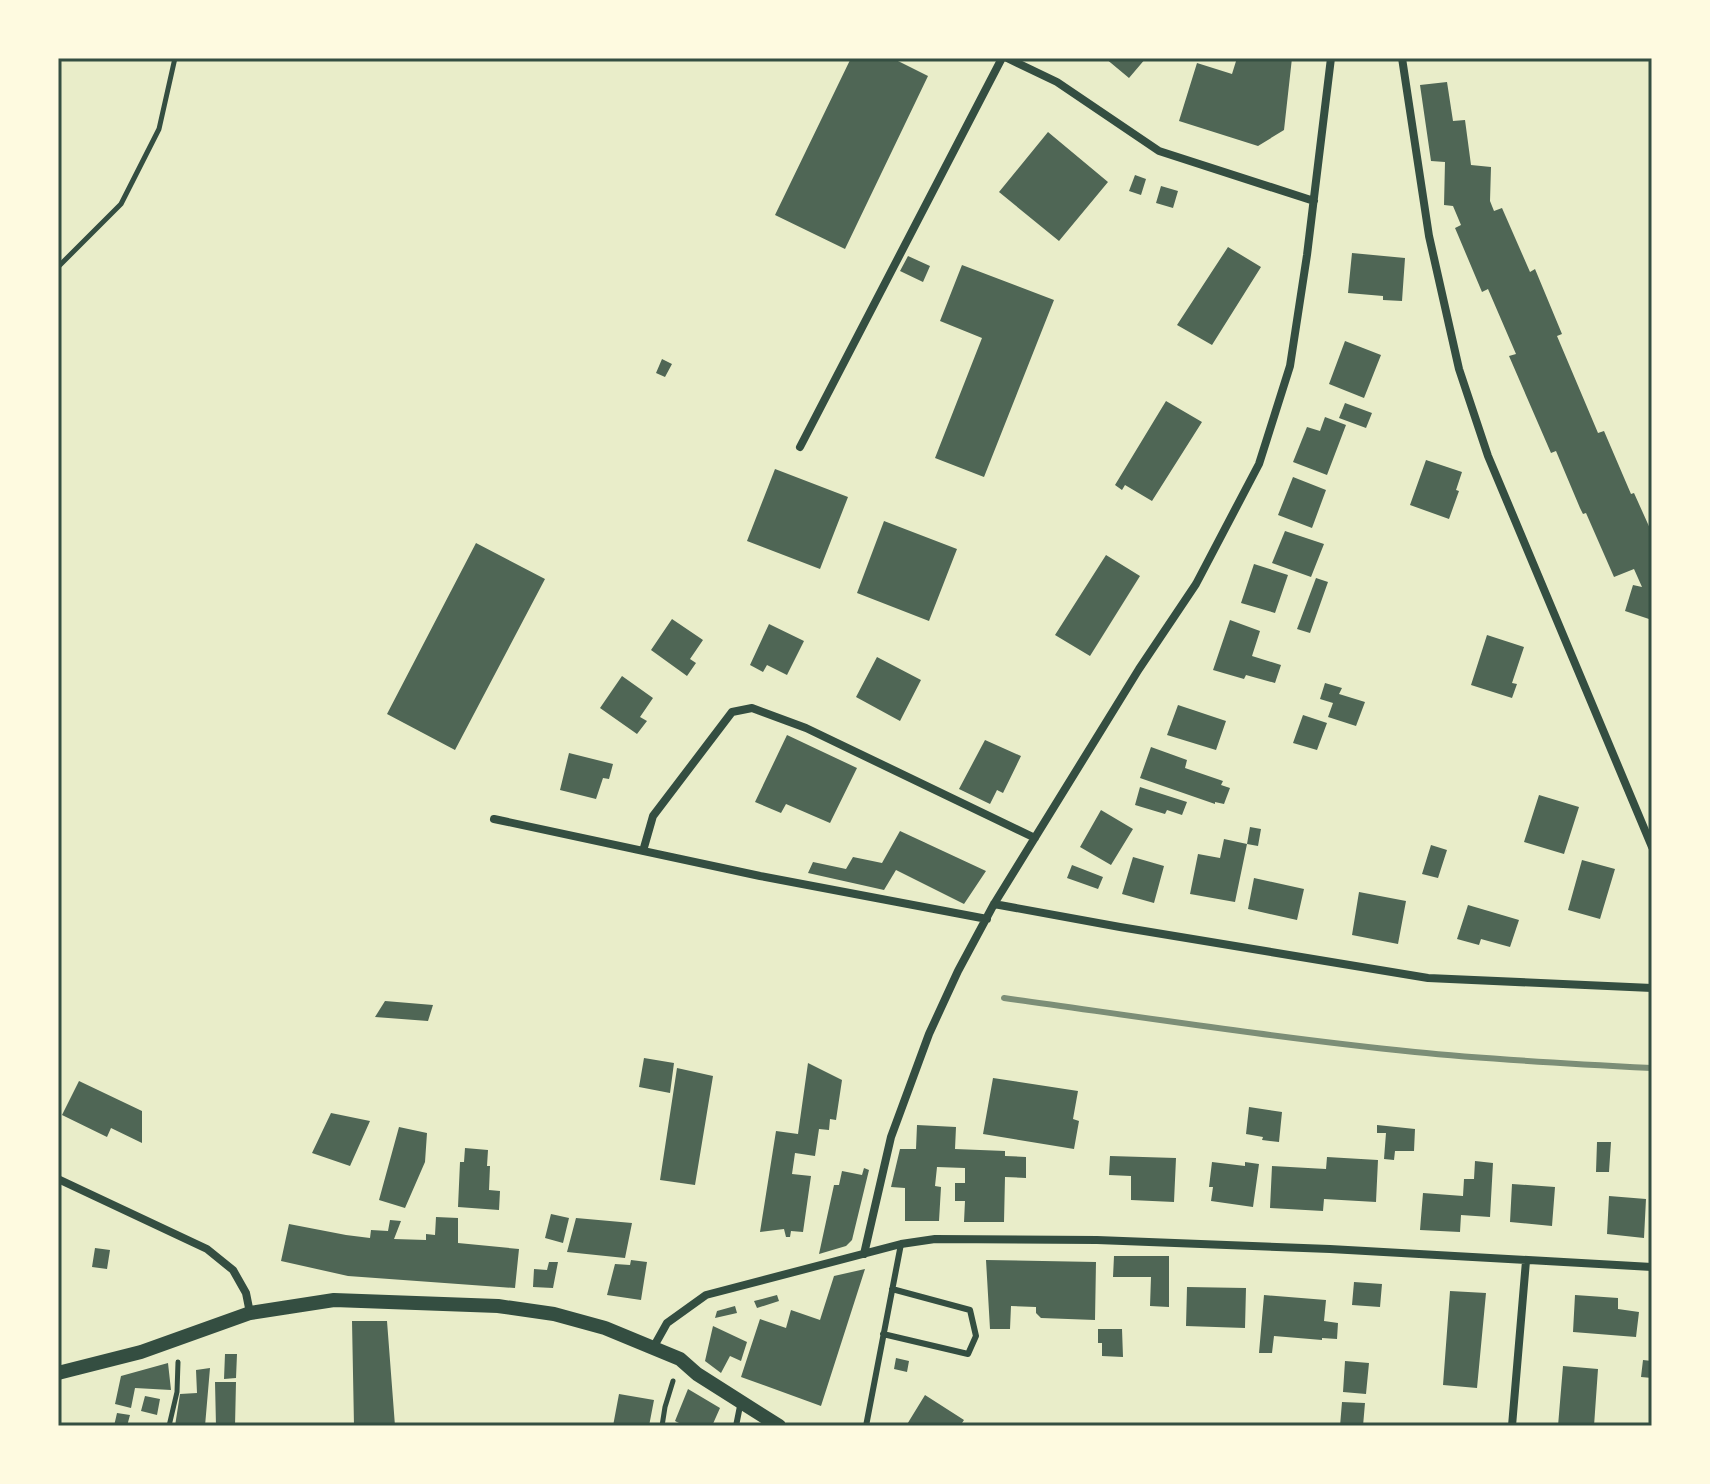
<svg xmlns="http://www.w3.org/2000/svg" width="1710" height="1484" font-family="Georgia,serif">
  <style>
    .building { fill: #4f6655 }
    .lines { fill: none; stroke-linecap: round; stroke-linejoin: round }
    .path { stroke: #344e41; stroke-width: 5 }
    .service { stroke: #344e41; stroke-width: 6 }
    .minor { stroke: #344e41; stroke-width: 8 }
    .tertiary { stroke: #344e41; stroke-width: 14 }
    .rail { stroke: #7c8e77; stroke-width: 6 }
    .neatline { fill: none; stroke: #344e41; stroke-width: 3 }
  </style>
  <rect width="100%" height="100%" fill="#e9edc9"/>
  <path class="building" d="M851,58h41l36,18 -83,173 -70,-34z
    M1105,58h41l-17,20z
    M1237,58h55l-8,72 -26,16 -79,-25 18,-58 35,11z
    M1447,82l6,39 12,-1 6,45 20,2 -1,34 4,10 8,-3 28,64 5,-3 27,65 -5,2 41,97 6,-2 27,63 3,-1 18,40v87l-27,-9 8,-26 9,2 -8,-18 -20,8 -28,-64 -3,1 -3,-6 -24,-57 -5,2 -42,-97 7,-2 -28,-65 -6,3 -24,-57 -3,-7 6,-3 -8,-19 -9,-1 1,-43 -14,-1 -11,-76z
    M1048,132l60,50 -49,59 -60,-49z
    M1135,175l11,4 -5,16 -12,-4z
    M1161,186l17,5 -5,17 -17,-5z
    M1228,247l33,20 -49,78 -35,-20z
    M1352,253l53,5 -3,43 -19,-1v-4l-35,-3z
    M908,256l22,10 -7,16 -23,-11z
    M962,265l92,35 -70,177 -49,-19 47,-120 -42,-17z
    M1345,341l36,14 -17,43 -35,-14z
    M662,359l10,5 -7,13 -9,-4z
    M1166,401l36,21 -50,79 -27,-16 -3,5 -7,-5z
    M1345,403l27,10 -6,15 -27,-10z
    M1325,417l21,8 -19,50 -34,-13 14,-35 13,4z
    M1426,460l36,12 -6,18 3,1 -10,28 -39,-14z
    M775,469l73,28 -28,72 -73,-28z
    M1293,477l33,13 -14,38 -34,-13z
    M884,521l73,28 -28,72 -72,-28z
    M1285,531l39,13 -13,33 -39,-14z
    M476,543l69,36 -90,171 -68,-36z
    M1106,555l34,21 -50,80 -35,-21z
    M1254,564l34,11 -13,38 -34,-10z
    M1316,578l12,4 -18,51 -13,-4z
    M672,619l31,21 -13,19 6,4 -9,13 -36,-26z
    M1230,620l30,11 -8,25 29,9 -6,18 -29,-8 -2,4 -31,-9z
    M769,624l35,17 -17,34 -20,-10 -4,7 -13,-7z
    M1487,635l37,12 -12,36 5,1 -5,14 -41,-13z
    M877,657l44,23 -21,41 -44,-24z
    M622,676l31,22 -13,19 7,4 -10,13 -37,-26z
    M1325,683l17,5 -3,6 26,8 -9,24 -28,-9 5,-14 -13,-4z
    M1178,705l48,16 -10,29 -49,-15z
    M1303,715l24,8 -10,27 -24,-7z
    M787,735l70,33 -27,55 -44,-19 -5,9 -26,-11z
    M985,740l36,16 -18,37 -6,-3 -7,14 -31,-15z
    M1151,747l36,13 -2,8 38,13 -2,4 9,3 -6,16 -9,-2v2l-75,-26z
    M569,753l44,11 -4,15 -6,-1 -7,21 -36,-9z
    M1140,787l47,15 -5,13 -15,-5 -2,4 -30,-9z
    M1539,795l40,12 -15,47 -40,-12z
    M1101,810l32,19 -22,36 -31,-18z
    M1250,827l11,2 -3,17 -11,-2z
    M900,831l86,40 -22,33 -68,-34 -12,20 -76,-17 5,-11 33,7 7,-12 29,6z
    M1224,839l23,5 -12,58 -45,-8 8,-40 22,4z
    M1431,845l16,5 -9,28 -16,-4z
    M1133,857l31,9 -10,37 -32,-9z
    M1582,860l33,9 -15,50 -32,-9z
    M1072,865l31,12 -5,12 -31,-11z
    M1254,878l50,11 -7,31 -49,-11z
    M1359,892l47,9 -8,43 -46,-9z
    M1468,905l51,15 -9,27 -29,-8 -2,6 -22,-6z
    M385,1001l48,4 -5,16 -53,-4z
    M644,1058l30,5 -4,30 -31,-6z
    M808,1063l34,17 -6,40 -6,-1 -1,11 -10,-1 -4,27 -20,-3 -3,21 19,2 -8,56 -12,-1 -1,6h-4l-2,-8 -24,3 16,-101 22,3z
    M677,1068l36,8 -18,109 -35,-5z
    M993,1078l85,13 -5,28 6,2 -5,28 -91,-15z
    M79,1081l63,30v32l-31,-15 -4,9 -45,-22z
    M1249,1107l33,5 -3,30 -17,-2 1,-3 -17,-3z
    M331,1113l39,8 -20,45 -38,-13z
    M917,1125l39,2 -1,22 50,2v5l21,1v21l-21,-1 -1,45h-40l1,-21h-10v-18h10v-15l-28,-1 -2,19 6,1 -2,34h-34v-33l-14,-1 9,-38h16z
    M1377,1125l38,4 -1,22h-19l-1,9 -10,-1 2,-26h-9z
    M399,1127l28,6 -2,29 -20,46 -26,-8z
    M1597,1142h14l-2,30h-13z
    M465,1148l23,2 -1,16h3l-1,24 11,1 -1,19 -41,-3 2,-45h4z
    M1110,1156l66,2 -2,44 -43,-2v-24l-22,-1z
    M1327,1157l51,3 -2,42 -52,-3 -1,12 -53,-3 2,-42 54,3z
    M1475,1161l18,2 -3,54 -29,-2 -1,17 -40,-2 3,-37 40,3 1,-17h10z
    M1212,1162l33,4v-4l14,2 -6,43 -42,-6 2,-14h-4z
    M864,1168l5,2 -17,70 -6,6 -27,8 15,-69h5l3,-14 20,4z
    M1512,1184l43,3 -3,39 -42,-4z
    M1609,1196l37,3 -2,39 -37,-4z
    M551,1214l18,4 -6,25 -18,-5z
    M436,1217l22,1v25l61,6 -4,39 -167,-12 -67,-15 8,-37 57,11 24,3 1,-8 17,1 2,-11 11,1 -7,18 32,1v-6l9,1z
    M576,1218l56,5 -7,35 -58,-6z
    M95,1248l15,2 -3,19 -15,-2z
    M1114,1256h55v51l-19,-1 1,-29h-38z
    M631,1260l16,2 -6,38 -34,-5 8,-31 15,1z
    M986,1260l110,2 -1,58 -54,-2 -5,-5v-6l-25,-1 -1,23h-20z
    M549,1262h9l-5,26 -20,-1 1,-18 13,1z
    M865,1269l-44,137 -80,-29 19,-58 26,9 5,-18 29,10 14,-44z
    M1354,1282l28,2 -2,23 -28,-2z
    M1187,1287l59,1 -1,40 -59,-2z
    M1450,1291l36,2 -9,95 -34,-3z
    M777,1295l2,6 -22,7 -3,-7z
    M1264,1295l62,5 -2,21 14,2 -1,16 -15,-1v2l-48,-4 -2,17h-13z
    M1575,1295l43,3v11l21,3 -3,25 -63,-5z
    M735,1306l2,7 -22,5 2,-7z
    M352,1321h35l8,105h-41z
    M713,1326l34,16 -6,19 -11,-5 -9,17 -16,-12z
    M1098,1329h24l1,28 -21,-1v-13h-4z
    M225,1354h12l-1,24 -12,1z
    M896,1358l13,3 -2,11 -13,-3z
    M1643,1360l9,1v17l-11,-1z
    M1345,1361l24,2 -3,31 -23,-2z
    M168,1363l3,27 -36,-2 -4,20 -16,-4 6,-28z
    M1563,1366l35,3 -4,57h-36z
    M210,1368l-5,58h-30l5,-32 17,-1 -1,-23z
    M215,1382h21l-1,44h-19z
    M688,1389l32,19 -8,18h-27l-10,-5z
    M619,1394l35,6 -5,26h-36z
    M925,1395l39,25 -4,6h-54z
    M145,1396l15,3 -3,16 -16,-4z
    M1342,1402l23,1 -2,23h-23z
    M117,1413l13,2 -3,11h-13z"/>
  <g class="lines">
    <path class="path" d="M58,267l63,-63 38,-75 16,-71
      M169,1426l8,-34 1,-30
      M662,1426l3,-19 8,-26"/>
    <path class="service" d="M883,1334l85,20 8,-18 -6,-26 -78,-21
      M736,1426l5,-25
      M866,1426l35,-182"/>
    <path class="minor" d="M1007,58l50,24 102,69 155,50
      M1402,58l27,178 30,133 29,87 164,391
      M800,447l202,-389
      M494,819l266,57 227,43
      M643,851l10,-35 79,-104 20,-4 54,20 229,110
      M994,904l126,23 308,51 224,10
      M58,1179l149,70 26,21 13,23 4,20
      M864,1254l27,-117 38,-103 29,-63 36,-67 145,-235 57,-85 63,-120 31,-98 17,-111 24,-197
      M653,1348l14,-25 39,-28 195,-51 34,-5 162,1 233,9 322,18
      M1512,1426l14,-165"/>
    <path class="tertiary" d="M58,1373l83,-21 109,-39 84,-13 164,6 56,8 51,14 75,31 17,15 82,52"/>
    <path class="rail" d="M1004,998c137,19 274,40 411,54 79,8 158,12 237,16"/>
  </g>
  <rect width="1710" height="1484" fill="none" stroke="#fefae0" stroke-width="120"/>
  <rect x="60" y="60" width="1590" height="1364" class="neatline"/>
</svg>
